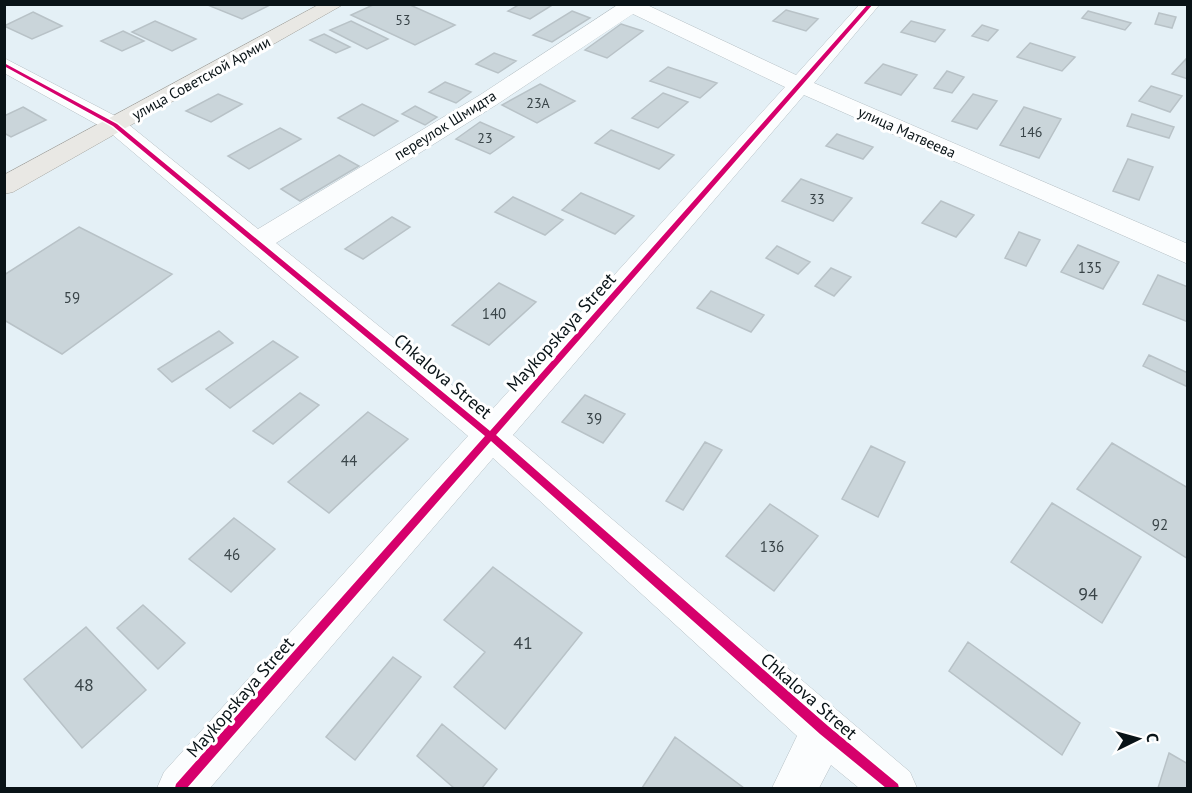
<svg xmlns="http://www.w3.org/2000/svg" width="1192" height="793" font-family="'PT Sans',sans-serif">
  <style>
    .building { fill: #cad5da; stroke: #b8c2c7; stroke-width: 1.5 }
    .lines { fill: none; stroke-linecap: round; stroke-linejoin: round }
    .street-casing { stroke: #b5bfc4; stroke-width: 1 }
    .primary-casing { stroke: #a6a5a0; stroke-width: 1 }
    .street { fill: #fbfdfe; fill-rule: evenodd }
    .primary { fill: #e9e8e4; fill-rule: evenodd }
    .cycleway-casing { stroke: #fff; stroke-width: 3 }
    .cycleway { fill: #d6006c; fill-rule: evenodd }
    .labels { text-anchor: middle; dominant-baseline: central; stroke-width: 6; stroke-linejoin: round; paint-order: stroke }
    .far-number-label { font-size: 14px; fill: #394448 }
    .far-street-label { font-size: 15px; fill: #091317; stroke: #fff }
    .number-label { font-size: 15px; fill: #394448 }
    .street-label { font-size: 18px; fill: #091317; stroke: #fff }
    .near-number-label { font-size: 18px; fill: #394448 }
  </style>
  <rect width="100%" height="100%" fill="#e4f0f6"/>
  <path class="building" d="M214,4h58l-30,15 -32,-13z
    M375,4h33l47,21 -40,20 -64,-30z
    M520,4h34l-24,15 -22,-8z
    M786,10l32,9 -12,12 -33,-10z
    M572,11l18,7 -38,24 -19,-7z
    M1088,11l43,12 -6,7 -43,-12z
    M33,12l29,14 -30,13 -28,-13z
    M1159,13l17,4 -4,11 -17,-4z
    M155,21l41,18 -24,12 -40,-19z
    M351,21l37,18 -21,10 -37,-19z
    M911,21l34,9 -10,12 -34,-10z
    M621,24l22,7 -36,27 -22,-8z
    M982,25l16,5 -10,11 -16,-5z
    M123,31l21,10 -22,10 -21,-10z
    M324,34l26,13 -14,6 -26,-13z
    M1030,43l45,14 -13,14 -45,-14z
    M494,53l22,8 -18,12 -22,-9z
    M1186,59l2,20 -16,-5z
    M883,64l34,11 -16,20 -36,-12z
    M668,67l49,16 -17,15 -50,-17z
    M947,71l17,6 -12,16 -18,-5z
    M445,82l26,10 -15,11 -27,-11z
    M540,84l35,17 -38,22 -35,-18z
    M1151,86l31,10 -12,16 -31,-11z
    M663,93l25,9 -30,26 -26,-10z
    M218,94l24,10 -31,18 -25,-11z
    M973,94l24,7 -20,28 -25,-8z
    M362,104l36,17 -24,15 -36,-18z
    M415,106l22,11 -12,8 -23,-11z
    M23,107l23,13 -35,17 -7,-4v-17z
    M1024,107l37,12 -22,39 -39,-13z
    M1132,114l42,13 -5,11 -42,-12z
    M480,122l34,15 -24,17 -34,-15z
    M280,128l21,11 -52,30 -21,-13z
    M611,130l63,25 -15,14 -64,-26z
    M837,134l36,13 -10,12 -37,-13z
    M339,155l20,11 -59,35 -19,-12z
    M1128,159l25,8 -14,33 -26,-9z
    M801,179l51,19 -19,23 -51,-20z
    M581,193l53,23 -19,18 -53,-24z
    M513,197l50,23 -18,15 -50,-23z
    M941,201l33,14 -18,22 -34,-14z
    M392,217l18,10 -47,32 -18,-10z
    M79,227l93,47 -110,80 -58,-34v-45z
    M1019,232l21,8 -14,26 -21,-8z
    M1078,245l41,17 -16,27 -42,-17z
    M777,246l33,16 -12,12 -32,-16z
    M831,268l20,9 -17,19 -19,-10z
    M1158,275l30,12v35l-45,-18z
    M499,283l37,19 -47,43 -37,-20z
    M711,291l53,24 -13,17 -54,-24z
    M219,331l14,12 -61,39 -14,-13z
    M273,341l25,16 -68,51 -24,-19z
    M1149,355l39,18v14l-45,-21z
    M300,393l19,12 -46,39 -20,-13z
    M585,395l40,19 -22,29 -41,-21z
    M368,412l40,27 -79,74 -41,-31z
    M705,442l17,8 -39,60 -17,-9z
    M1112,443l76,45v71l-111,-70z
    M871,446l34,16 -27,55 -36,-18z
    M1052,503l89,54 -39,66 -91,-61z
    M770,504l48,32 -44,55 -48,-35z
    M234,518l41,31 -44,43 -42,-33z
    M493,567l89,66 -77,96 -51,-42 31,-35 -41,-32z
    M143,605l42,38 -27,26 -41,-41z
    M86,627l60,63 -64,58 -58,-69z
    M968,642l112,81 -18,32 -113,-84z
    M393,657l28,20 -66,83 -29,-23z
    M442,724l55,45 -15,19h-28l-37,-32z
    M675,737l69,51h-102z
    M1169,753l19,11v24h-30z"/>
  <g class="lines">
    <defs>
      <path id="street" d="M619,4h26l151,71 64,-71h20l-66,79 374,161v20l-384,-169 -291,340 397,337 7,16h-58l-28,-23 -12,23h-47l25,-52 -304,-278 -283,330h-53l7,-16 304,-336 -361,-306 -103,-57v-15l119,62 135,109 222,-134zM633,14l152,73 -297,327 -212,-171 220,-138z"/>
      <path id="primary" d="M320,4h24l-331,188 -9,2v-19z"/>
    </defs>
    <use href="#street" class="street-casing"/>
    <use href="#primary" class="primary-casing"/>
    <use href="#street" class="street"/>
    <use href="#primary" class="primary"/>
    <defs>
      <path id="cycleway" d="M868,4h5l-377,431 332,291 70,58 1,4h-13l-66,-54 -329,-293 -304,347h-12l1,-4 309,-348 -372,-310 -109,-60v-3l113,61 373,307z"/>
    </defs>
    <use href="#cycleway" class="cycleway-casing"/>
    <use href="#cycleway" class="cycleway"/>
  </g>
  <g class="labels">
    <g class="far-number-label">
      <text x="403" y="20">53</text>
      <text x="538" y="103">23А</text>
      <text x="1031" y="132">146</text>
      <text x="485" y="138">23</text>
      <text x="817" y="199">33</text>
    </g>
    <g class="far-street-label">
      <text transform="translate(201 78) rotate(-29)">улица Советской Армии</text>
      <text transform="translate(445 125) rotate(-32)">переулок Шмидта</text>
      <text transform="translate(907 132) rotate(24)">улица Матвеева</text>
    </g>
    <g class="number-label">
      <text x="1090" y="267">135</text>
      <text x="72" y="297">59</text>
      <text x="494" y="313">140</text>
      <text x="594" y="418">39</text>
      <text x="349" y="460">44</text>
      <text x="1160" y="524">92</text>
      <text x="772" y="546">136</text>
      <text x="232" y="554">46</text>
    </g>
    <g class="street-label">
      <text transform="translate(561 332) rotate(-48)">Maykopskaya Street</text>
      <text transform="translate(443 376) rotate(40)">Chkalova Street</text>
      <text transform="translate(809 696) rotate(41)">Chkalova Street</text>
      <text transform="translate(240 697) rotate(-49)">Maykopskaya Street</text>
    </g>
    <g class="near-number-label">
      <text x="1088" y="593">94</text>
      <text x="523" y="642">41</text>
      <text x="84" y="684">48</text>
    </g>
  </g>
  <rect width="1192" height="793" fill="none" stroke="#091317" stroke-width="12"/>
  <g transform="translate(1138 739) rotate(85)" stroke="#ffffff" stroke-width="4.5" paint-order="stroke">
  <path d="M0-4.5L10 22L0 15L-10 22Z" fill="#091317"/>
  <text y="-9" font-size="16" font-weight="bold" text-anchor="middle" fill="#091317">С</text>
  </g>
</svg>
